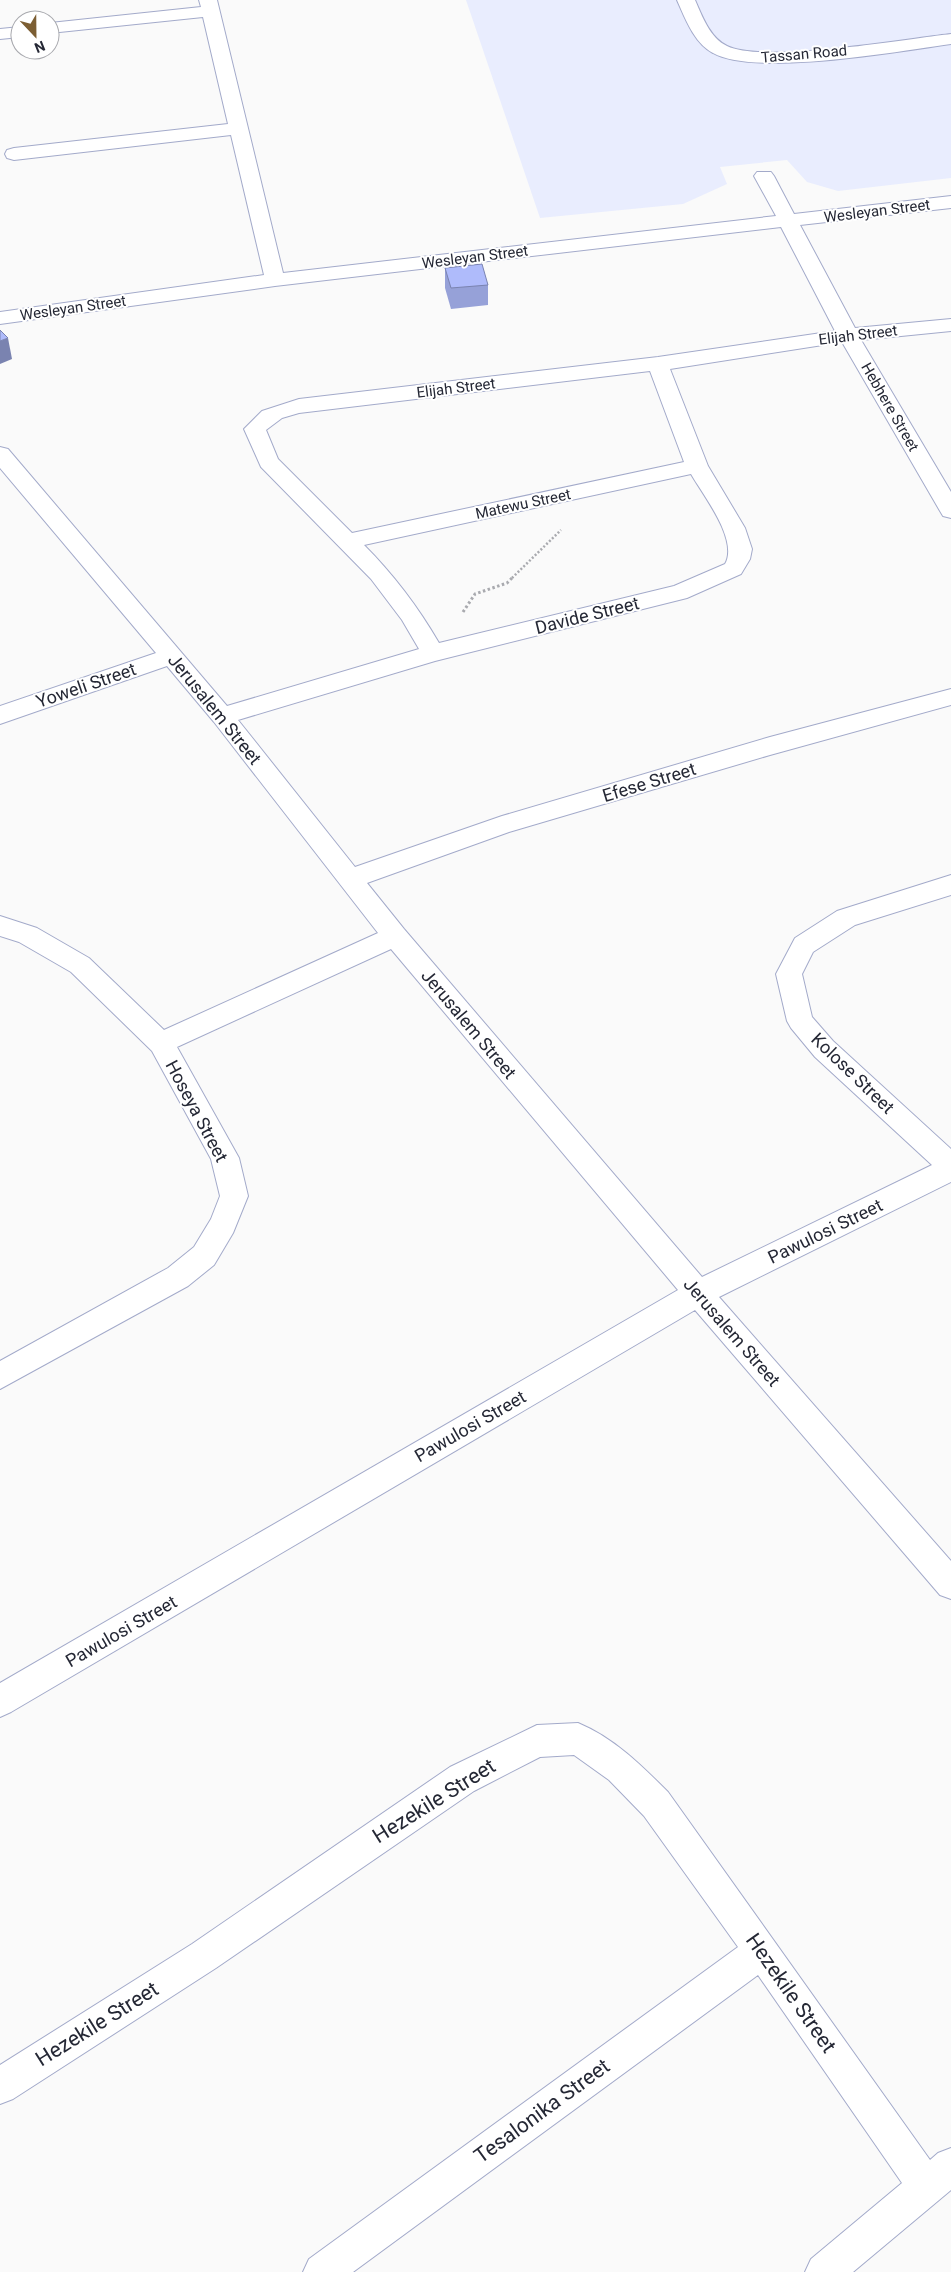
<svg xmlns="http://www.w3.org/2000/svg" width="951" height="2272" font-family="Roboto,sans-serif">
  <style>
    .built { fill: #e9edfe }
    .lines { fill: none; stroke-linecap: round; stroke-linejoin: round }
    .minor-casing { stroke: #a3aaca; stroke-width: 2 }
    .path-far1 { stroke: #a9aaaf; stroke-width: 2.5; stroke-dasharray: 2 2; stroke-linecap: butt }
    .path { stroke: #a9aaaf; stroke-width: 3; stroke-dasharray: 2.5 2.5; stroke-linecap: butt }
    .minor { fill: #fff; fill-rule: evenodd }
    .wall { fill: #96a1d8 }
    .shaded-wall { fill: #7a83b0 }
    .building { fill: #afbbfb; stroke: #7a83b0 }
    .labels { text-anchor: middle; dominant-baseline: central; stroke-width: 4; stroke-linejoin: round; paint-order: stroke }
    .far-street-label { font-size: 15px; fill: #252835; stroke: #fff }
    .street-label { font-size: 18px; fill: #252835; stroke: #fff }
    .near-street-label { font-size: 21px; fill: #252835; stroke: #fff }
  </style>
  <rect width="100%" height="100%" fill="#fafafa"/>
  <path class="built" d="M466,0h485v178l-113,13 -31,-9 -20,-22 -67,7 7,17 -44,20 -143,14z"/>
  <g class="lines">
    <defs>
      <path id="minor" d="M199,0h18l66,273 493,-57 -22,-40 3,-4h14l3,4 20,38 157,-18v12l-151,17 55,103 96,-9v12l-90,9 90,152v26l-8,-2 -3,-5 -98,-169 -172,27 38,97 37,62 7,21 -2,10 -9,15 -54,24 -252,63 -197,59 117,147 147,-51 268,-79 181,-48v16l-181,50 -261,77 -142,51 37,46 298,348 230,-112 -117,-108 -24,-29 -4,-7 -11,-47 19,-36 42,-27 114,-36v20l-96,30 -42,27 -11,22 10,43 21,24 118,108v33l-232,115 232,264v38l-11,-4 -245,-285 -684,402 -11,5v-34l678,-393 -287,-341 -214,98 62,111 9,38 -15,37 -19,32 -26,21 -188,103v-28l168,-93 26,-21 17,-28 9,-23 -9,-37 -59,-108 -81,-79 -52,-30 -19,-6v-20l37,12 52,30 75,72 214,-97 -164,-211 -47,-56 -167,58v-18l156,-53 -156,-185v-21l8,2 219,257 192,-57 -17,-29 -31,-41 -110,-112 -17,-38 18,-18 37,-12 359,-42 177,-26 -54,-104 -506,59 -275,38v-12l264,-37 -33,-140 -217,25 -7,-2 -2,-4 2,-4 7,-2 214,-24 -25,-107 -153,16v-10l151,-16zM650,371l34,91 -332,71 -74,-74 -12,-29 16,-12 17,-5zM691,474c12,21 48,66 34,90l-51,22 -235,57c-21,-36 -45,-68 -75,-98z
        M677,0h18c7,16 15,38 32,46 37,18 178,-7 224,-12v10c-51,7 -196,33 -238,9 -19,-10 -28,-35 -36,-53z
        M20,27v10l-20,2v-10z
        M578,1723c36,15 63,42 90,69l262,368 8,-7 13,-5v42l-98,82h-48l6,-13 91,-76 -144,-208 -405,297h-50l6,-13 429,-312 -94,-131 -35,-36 -35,-25 -34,2 -66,34 -258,177 -203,131 -13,5v-39l192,-121 258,-177 87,-42z"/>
    </defs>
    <use href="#minor" class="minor-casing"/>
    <path class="path-far1" d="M512,578l49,-48"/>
    <path class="path" d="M463,612l12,-18 32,-11 6,-6"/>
    <use href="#minor" class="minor"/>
  </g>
  <path class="wall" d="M445,268l43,17v20l-37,4 -6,-21z"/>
  <path class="shaded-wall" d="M8,338l4,21 -12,5v-23z"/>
  <path class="building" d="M482,264l6,21 -37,3 -6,-20z
    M0,330l8,8 -8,3z"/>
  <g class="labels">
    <g class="far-street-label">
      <text transform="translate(804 54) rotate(-5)">Tassan Road</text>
      <text transform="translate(877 211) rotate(-7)">Wesleyan Street</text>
      <text transform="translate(475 257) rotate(-7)">Wesleyan Street</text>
      <text transform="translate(73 308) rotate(-8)">Wesleyan Street</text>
      <text transform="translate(858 335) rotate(-7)">Elijah Street</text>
      <text transform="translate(456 388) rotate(-7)">Elijah Street</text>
      <text transform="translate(890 407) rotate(60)">Hebhere Street</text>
      <text transform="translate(523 504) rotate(-12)">Matewu Street</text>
    </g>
    <g class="street-label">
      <text transform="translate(587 615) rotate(-14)">Davide Street</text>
      <text transform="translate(86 685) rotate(-19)">Yoweli Street</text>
      <text transform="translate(215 709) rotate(51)">Jerusalem Street</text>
      <text transform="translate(649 782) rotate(-17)">Efese Street</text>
      <text transform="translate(469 1024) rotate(50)">Jerusalem Street</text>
      <text transform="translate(853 1073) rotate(44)">Kolose Street</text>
      <text transform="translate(197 1111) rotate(62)">Hoseya Street</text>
      <text transform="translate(825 1231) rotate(-26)">Pawulosi Street</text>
      <text transform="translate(732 1332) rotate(49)">Jerusalem Street</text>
      <text transform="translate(470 1426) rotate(-30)">Pawulosi Street</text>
      <text transform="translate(121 1631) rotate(-30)">Pawulosi Street</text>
    </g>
    <g class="near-street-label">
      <text transform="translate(434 1801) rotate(-32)">Hezekile Street</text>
      <text transform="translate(791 1993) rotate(55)">Hezekile Street</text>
      <text transform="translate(97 2024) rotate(-32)">Hezekile Street</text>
      <text transform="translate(542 2111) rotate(-36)">Tesalonika Street</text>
    </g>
  </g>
  <g transform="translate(35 35) rotate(158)"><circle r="24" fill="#ffffff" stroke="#a8a9ae"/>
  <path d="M0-4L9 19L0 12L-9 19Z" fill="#7c5e33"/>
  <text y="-8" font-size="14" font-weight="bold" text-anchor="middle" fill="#252835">N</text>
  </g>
</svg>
